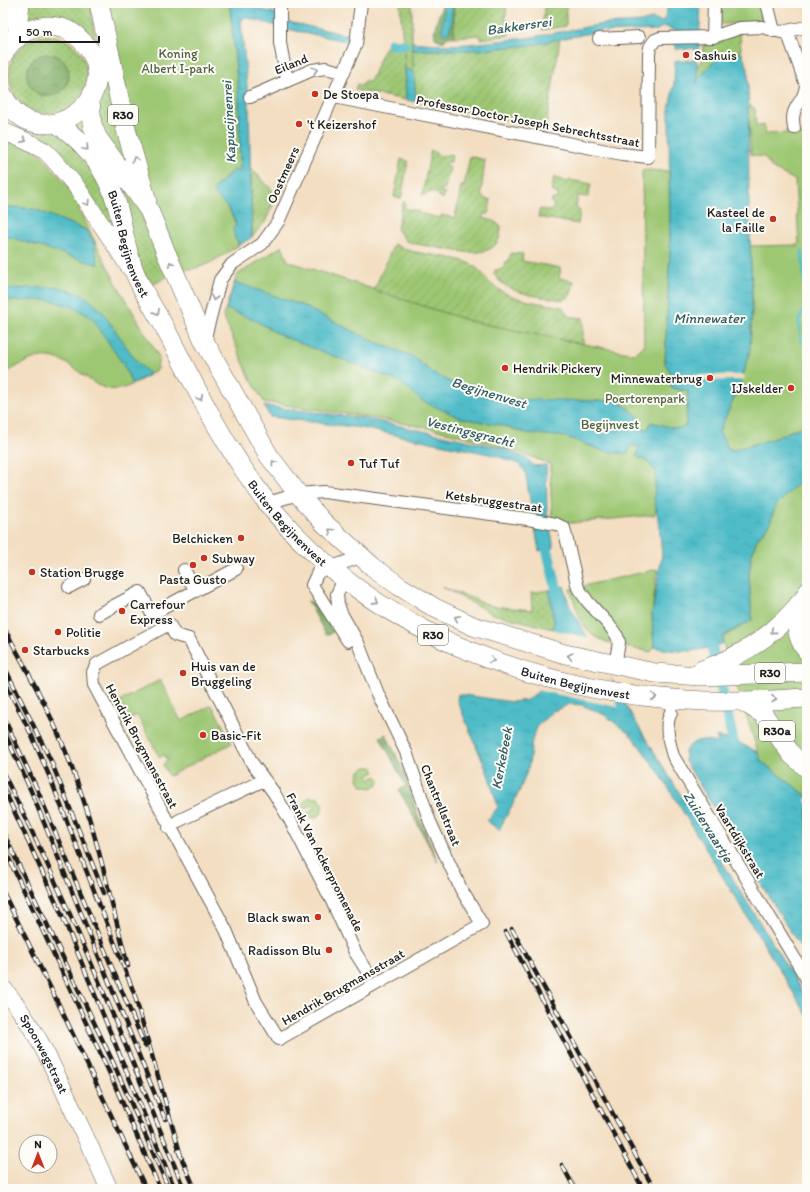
<svg xmlns="http://www.w3.org/2000/svg" width="810" height="1192" font-family="Itim,sans-serif">
<style>
.grass{fill:url(#grass-dots);stroke:#5d7248}
.forest{fill:url(#forest-crowns);stroke:#4d6440}
.park{fill:#9ec773;stroke:#5d7248}
.garden{fill:url(#garden-furrows);stroke:#5d7248}
.water{fill:url(#water-ripples);stroke:#366c72}
.pier{fill:#f3dec1}
.lines{fill:none;stroke-linecap:round;stroke-linejoin:round}
.stream{stroke:#4fbcc8;stroke-width:3}
.canal{stroke:#4fbcc8;stroke-width:11}
.street-casing{stroke:#676056;stroke-width:14}
.secondary-casing{stroke:#676056;stroke-width:18}
.primary-casing{stroke:#676056;stroke-width:20}
.street{stroke:#fff;stroke-width:12}
.secondary{stroke:#fff;stroke-width:17}
.primary{stroke:#fff;stroke-width:19}
.rail-casing{stroke:#1c1c1c;stroke-width:4.5}
.rail{stroke:#fdfcf7;stroke-width:3;stroke-dasharray:9;stroke-linecap:butt}
.oneway{stroke:#999}
.poi-dot{fill:#c8321e;stroke:#fdfcf7;stroke-width:1.5}
.labels{text-anchor:middle;dominant-baseline:central;stroke-width:4;stroke-linejoin:round;paint-order:stroke}
.shield{fill:#fdfcf7;stroke:#605f5e;stroke-width:1}
.shield-label{font-size:12px;font-weight:bold;fill:#1c1c1c}
.park-label{font-size:13px;fill:#50603f;stroke:#fdfcf7}
.poi-label{font-size:13px;fill:#1c1c1c;stroke:#fdfcf7;text-anchor:start}
.street-label{font-size:13px;fill:#1c1c1c;stroke:#fdfcf7}
.water-label{font-size:14px;font-style:italic;fill:#305c61;stroke:#fdfcf7}
</style>
<defs>
<pattern id="grass-dots" width="8" height="8" patternUnits="userSpaceOnUse"><rect width="8" height="8" fill="#9ec773"/><path d="M2 2h.1M6 6h.1" fill="none" stroke="#88aa63" stroke-width="1.8" stroke-linecap="round"/></pattern>
<pattern id="forest-crowns" width="20" height="18" patternUnits="userSpaceOnUse"><rect width="20" height="18" fill="#7eac65"/><path d="M2 6a3 3 0 1 1 6 0M12 15a3 3 0 1 1 6 0" fill="none" stroke="#668b52"/></pattern>
<pattern id="garden-furrows" width="10" height="10" patternUnits="userSpaceOnUse"><rect width="10" height="10" fill="#9ec773"/><path d="M-1 1l2-2M0 10L10 0M9 11l2-2" fill="none" stroke="#88aa63"/></pattern>
<pattern id="water-ripples" width="26" height="14" patternUnits="userSpaceOnUse"><rect width="26" height="14" fill="#4fbcc8"/><path d="M2 4q2-2 4 0t4 0M15 11q2-2 4 0t4 0" fill="none" stroke="#44a1ab"/></pattern>
</defs>
<rect width="100%" height="100%" fill="#fdfcf7"/>
<filter id="ink" filterUnits="userSpaceOnUse"><feTurbulence type="fractalNoise" baseFrequency=".025" numOctaves="2"/><feDisplacementMap in="SourceGraphic" scale="8" xChannelSelector="R" yChannelSelector="G"/><feConvolveMatrix kernelMatrix="1 2 1 2 8 2 1 2 1" color-interpolation-filters="sRGB"/></filter>
<filter id="wash" filterUnits="userSpaceOnUse"><feTurbulence type="fractalNoise" baseFrequency=".012" numOctaves="4" result="noise"/><feDisplacementMap in="SourceGraphic" scale="16" xChannelSelector="R" yChannelSelector="G"/><feGaussianBlur stdDeviation="0.9" result="paint"/><feColorMatrix in="noise" values="0 0 0 0 0 0 0 0 0 0 0 0 0 0 0 0 0 1.4 0 .05"/><feComposite in="paint" operator="in"/></filter>
<g filter="url(#wash)">
<rect width="100%" height="100%" fill="#f3dec1"/>
<!-- grass -->
<path class="grass" d="M25 3H91L95 41 26 23Z
M400 3H412V50L414 72 408 69 405 71Z
M740 33 741 51 699 80 697 84 698 64 702 63 703 43Z
M9 75a39 39 0 1 1 78 0a39 39 0 1 1-78 0Z
M109 74 137 184 103 141 96 105Z
M86 116 135 200 167 277 152 285 142 270 73 125Z
M35 130 55 131 94 161 123 241Z
M401 159 408 161 401 199 394 197Z
M251 168 277 195 265 222 252 237Z
M442 587 492 606 532 610 531 593 549 590 554 623 553 629 493 614Z"/>
<!-- forest -->
<path class="forest" d="M443 3H461L460 36 448 37 443 42 435 38 434 30Z
M27 75a21 21 0 1 1 42 0a21 21 0 1 1-42 0Z
M308 601C316 601 334 625 333 632L326 635Z
M386 734 404 772 417 813 438 862 399 790 406 786 380 737Z"/>
<!-- park -->
<path class="park" d="M108 3H229L230 7 239 100 240 169 238 171 233 170 217 185 218 197C232 209 239 227 238 246 222 255 203 271 184 269 143 184 127 95 108 3Z
M720 3H759L763 22 721 24Z
M748 104 755 109 756 126 764 125 765 134 788 133 807 135V424L773 439 730 451 719 432C725 415 735 399 741 382 756 338 752 291 750 246L799 245 795 180 773 169 764 157 751 155Z
M3 135 38 151 83 204 79 210 115 281 159 357 157 368H159L155 371C144 378 131 387 119 389 90 394 74 354 42 357 28 358 16 368 3 374Z
M642 170 669 171 670 248 665 363 672 375 673 387 678 390 688 391 686 425 654 515 571 523 552 518 550 464C459 427 361 416 264 402L250 378 223 316 237 275 282 246 288 261 470 321 634 354 644 346Z
M807 476V796L761 761 723 643V637L752 620 749 575 751 557 756 541 770 523 775 507 800 481Z
M657 569 652 614 654 647 651 652C629 647 597 646 583 624 577 614 574 600 570 589Z
M160 680 181 721 212 705 232 743 169 776 163 765 168 759 163 755 160 758 137 715 120 724 110 706Z
M365 767H372L375 772 368 776 370 779 377 776 379 780 378 784 372 788 362 786 358 779 359 772Z
M309 797 318 798 323 803 321 814 315 818 309 817 307 813 314 809 312 805 305 809 302 804Z"/>
<!-- garden -->
<path class="garden" d="M454 3H497V5H507L505 20 509 21V35L481 39 480 35 454 37Z
M545 3H566V26L542 30Z
M560 39 546 127 416 102 412 50C462 50 511 50 560 39Z
M385 47 404 49 406 100 355 90 357 84 362 86 365 80 370 82Z
M431 150C446 159 434 157 452 154L451 162H447L446 165 450 167 445 189 442 188 441 192 445 193 443 199C430 190 438 191 422 195Z
M470 156 485 160 481 194 485 199 491 200 488 215 484 213 483 218 494 221 501 227C501 262 462 252 440 248 429 246 417 245 406 241L397 229 403 202H406L404 208 418 211V213L441 218V215L455 218 461 186H464Z
M554 177 567 182 570 180 591 184 588 197 578 196 576 207 580 211 578 224 538 217 540 209 552 211 554 203 551 202 552 199 558 198V194L551 191Z
M394 244C407 254 443 255 460 260 485 267 480 278 498 289 516 301 541 303 563 307L568 316 583 318V344L470 321 374 290Z
M511 253 523 254 522 261 561 268 559 278 574 281C572 289 572 299 562 300 540 296 507 295 494 274L495 270 503 269 505 262H508Z"/>
<!-- water -->
<path class="water" d="M229 3H241L245 6 275 13 288 22 348 35V41H346L291 30 245 17 241 21 249 106 252 237 238 246V241L235 239 233 228 236 226C234 212 223 203 214 193L213 190 234 170 238 171 240 169 239 100 230 7Z
M445 3H452V23L449 32 444 35 442 31Z
M669 3H701L699 48 697 50 691 48 684 50 682 48 676 50 675 48V30L669 29 668 27 659 28 658 30 606 32 604 30 532 45 481 50H412V42L446 45 470 44 527 38 603 24 641 22 651 19 663 22Z
M739 52 742 53 748 69 749 202 752 296 750 350 741 383 719 432 730 451 773 439 807 424V476L800 481 775 507 770 523 756 541 751 557 749 575 752 620 723 636V643C696 653 682 653 654 647L652 614 662 554 659 524 654 498 656 472 649 463 636 456 640 448 632 445 627 454 603 451 566 437 526 433 500 425 461 418 422 401 400 382 282 336 254 320 226 309 235 282 301 305 373 341 412 356 433 373 472 393 500 399 613 401 623 404 640 418 635 426 636 427 648 429 651 422 673 428H682L686 425 688 391 672 388 670 383 672 375 665 363 670 248 669 110 674 84 675 61 680 60 682 62 689 60 690 63 692 60 697 61V84L698 78 718 58Z
M408 69 414 72 416 102 406 100 405 71Z
M3 206 34 209 86 230 94 242 98 265 3 235Z
M59 287 85 296 102 311 137 362 150 374 132 384 123 364 92 318 73 307 49 300 3 301V289Z
M264 406 363 418 502 448 526 458 534 466 546 465 547 511 554 548 539 551 525 471 519 464 494 455 361 428 270 417Z
M564 586 569 605 635 721 807 999V1015L660 774 632 736 605 715 582 705 570 704 553 711 538 725 532 740 529 765 520 790 499 830 487 821 498 807 488 774 457 700 458 694 512 702 527 700 539 691 547 664 554 623 549 590Z
M716 736 737 742 758 752 761 761 807 796 805 799 807 804V958L685 761V751C696 737 702 740 718 743Z"/>
<!-- pier -->
<path class="pier" d="M672 375H745L744 380 672 381Z
M551 629 589 638 611 677 618 707 536 690 545 664Z"/>
<g class="lines">
<!-- stream -->
<path class="stream" d="M801 343 799 320 805 306V286L802 251
M449 846 451 845"/>
<!-- canal -->
<path class="canal" d="M391 44 404 45
M544 536 560 603
M709 634 735 749 738 755"/>
</g>
</g>
<g filter="url(#ink)">
<g class="lines">
<!-- street casing -->
<g class="street-casing">
<path id="street" d="M280 3V43L287 80
M767 3 774 31
M787 31 806 85C805 104 789 104 794 128
M713 37 714 3
M599 39 639 37
M250 97 312 70 326 68 344 73
M334 97 622 154 648 157 649 54 650 47 655 40 660 38 713 37 740 28 762 27 781 32 807 27
M204 341 220 280 232 264 262 244 278 222 356 44 361 3
M268 503 298 494 324 492 528 519 556 524 564 528 578 588 588 602 609 625 617 636 619 642 615 666
M184 570 196 591
M344 579 337 594 338 604 341 613 358 643 378 694 406 752 430 822 461 889 482 924 279 1039 256 1002 226 930 94 685 93 672 97 664 169 624 175 635 189 639 252 763 274 793 290 820 332 901 355 952 369 974
M69 587 84 579
M99 614 140 592 152 614 236 569
M348 641 312 585 318 572 360 557
M671 712C664 726 669 741 673 756L807 979
M169 828 178 821 264 780"/>
</g>
<!-- secondary casing -->
<g class="secondary-casing">
<g id="secondary">
<path d="M3 20 14 3"/>
<path d="M3 131 26 141 45 151 53 159 76 186 130 268"/>
<path d="M800 603 807 591"/>
<path id="s1" d="M3 988C33 1023 52 1064 71 1106 84 1134 97 1161 109 1189"/>
</g>
</g>
<!-- primary casing -->
<g class="primary-casing">
<g id="primary">
<path d="M99 3 125 126 147 201"/>
<path d="M16 39 20 3"/>
<path d="M3 55C11 38 28 27 47 26 60 26 73 31 82 41 134 93 39 165 3 95"/>
<path d="M90 100 92 124 97 137 149 210 167 255 204 341 269 456 298 494 324 523 373 567 399 586 435 608 473 626 565 654 655 673 700 676 807 672"/>
<path id="s2" d="M56 123C92 146 112 178 121 220 125 240 129 261 138 280 146 297 157 313 166 330 197 391 227 451 269 505 369 629 531 691 687 700 727 703 767 700 807 698"/>
<path d="M799 604C796 622 795 636 807 651"/>
<path d="M702 670C741 657 774 635 800 603"/>
<path d="M742 701 763 714 792 755 807 768"/>
</g>
</g>
<!-- street -->
<use href="#street" class="street"/>
<!-- secondary -->
<use href="#secondary" class="secondary"/>
<!-- primary -->
<use href="#primary" class="primary"/>
<!-- rail casing -->
<g class="rail-casing">
<path id="rail" d="M3 626C28 672 54 718 72 768 97 832 110 900 128 966
M3 664 51 761 104 893
M3 678 31 734 51 780 134 993 181 1156
M3 716 37 789 145 1046
M3 729 31 791 165 1119
M3 773C72 908 127 1049 184 1189
M3 787 62 915 175 1189
M3 832 112 1060 169 1189
M3 846 110 1074 160 1189
M3 892 60 1007 146 1189
M512 929 654 1189
M506 932 643 1189
M178 1150 195 1189
M562 1165 575 1189"/>
</g>
<!-- rail -->
<use href="#rail" class="rail"/>
</g>
<!-- one-way arrows -->
<defs><path id="oneway-chevron" d="M-2-3.5L2.5 0L-2 3.5" fill="none" stroke-width="1.6" stroke-linecap="round" stroke-linejoin="round"/></defs>
<g class="oneway">
<use href="#oneway-chevron" transform="translate(315 70) rotate(-16)"/>
<use href="#oneway-chevron" transform="translate(24 140) rotate(26)"/>
<use href="#oneway-chevron" transform="translate(86 148) rotate(47)"/>
<use href="#oneway-chevron" transform="translate(135 159) rotate(-106)"/>
<use href="#oneway-chevron" transform="translate(87 203) rotate(56)"/>
<use href="#oneway-chevron" transform="translate(171 264) rotate(-115)"/>
<use href="#oneway-chevron" transform="translate(214 298) rotate(104)"/>
<use href="#oneway-chevron" transform="translate(157 312) rotate(60)"/>
<use href="#oneway-chevron" transform="translate(200 398) rotate(62)"/>
<use href="#oneway-chevron" transform="translate(274 463) rotate(-126)"/>
<use href="#oneway-chevron" transform="translate(331 531) rotate(-137)"/>
<use href="#oneway-chevron" transform="translate(376 601) rotate(33)"/>
<use href="#oneway-chevron" transform="translate(457 618) rotate(-154)"/>
<use href="#oneway-chevron" transform="translate(773 631) rotate(140)"/>
<use href="#oneway-chevron" transform="translate(570 656) rotate(-167)"/>
<use href="#oneway-chevron" transform="translate(492 660) rotate(21)"/>
<use href="#oneway-chevron" transform="translate(654 697) rotate(7)"/>
<use href="#oneway-chevron" transform="translate(774 699) rotate(-3)"/>
</g>
</g>
<!-- markers -->
<g class="poi-dot">
<circle cx="686" cy="55" r="4"/>
<circle cx="315" cy="94" r="4"/>
<circle cx="299" cy="124" r="4"/>
<circle cx="773" cy="219" r="4"/>
<circle cx="505" cy="368" r="4"/>
<circle cx="710" cy="378" r="4"/>
<circle cx="791" cy="388" r="4"/>
<circle cx="351" cy="463" r="4"/>
<circle cx="241" cy="538" r="4"/>
<circle cx="204" cy="558" r="4"/>
<circle cx="193" cy="565" r="4"/>
<circle cx="32" cy="572" r="4"/>
<circle cx="122" cy="611" r="4"/>
<circle cx="58" cy="632" r="4"/>
<circle cx="25" cy="650" r="4"/>
<circle cx="183" cy="673" r="4"/>
<circle cx="203" cy="735" r="4"/>
<circle cx="318" cy="917" r="4"/>
<circle cx="329" cy="950" r="4"/>
</g>
<g class="labels">
<!-- shield labels -->
<g class="shield">
<rect x="108" y="105" width="30" height="20" rx="3"/>
<rect x="418" y="625" width="30" height="20" rx="3"/>
<rect x="755" y="663" width="30" height="20" rx="3"/>
<rect x="759" y="721" width="36" height="20" rx="3"/>
</g>
<g class="shield-label">
<text x="123" y="115">R30</text>
<text x="433" y="635">R30</text>
<text x="770" y="673">R30</text>
<text x="777" y="731">R30a</text>
</g>
<!-- park labels -->
<g class="park-label">
<text x="178" y="53">Koning<tspan x="178" dy="15">Albert I-park</tspan></text>
<text x="645" y="398">Poertorenpark</text>
<text x="610" y="424">Begijnvest</text>
</g>
<!-- poi labels -->
<g class="poi-label">
<text x="694" y="55">Sashuis</text>
<text x="323" y="94">De Stoepa</text>
<text x="307" y="124">'t Keizershof</text>
<text x="765" y="212" text-anchor="end">Kasteel de<tspan x="765" dy="15">la Faille</tspan></text>
<text x="513" y="368">Hendrik Pickery</text>
<text x="702" y="378" text-anchor="end">Minnewaterbrug</text>
<text x="783" y="388" text-anchor="end">IJskelder</text>
<text x="359" y="463">Tuf Tuf</text>
<text x="233" y="538" text-anchor="end">Belchicken</text>
<text x="212" y="558">Subway</text>
<text x="40" y="572">Station Brugge</text>
<text x="193" y="579" text-anchor="middle">Pasta Gusto</text>
<text x="130" y="604">Carrefour<tspan x="130" dy="15">Express</tspan></text>
<text x="66" y="632">Politie</text>
<text x="33" y="650">Starbucks</text>
<text x="191" y="666">Huis van de<tspan x="191" dy="15">Bruggeling</tspan></text>
<text x="211" y="735">Basic-Fit</text>
<text x="310" y="917" text-anchor="end">Black swan</text>
<text x="321" y="950" text-anchor="end">Radisson Blu</text>
</g>
<!-- street labels -->
<g class="street-label">
<text transform="translate(291 64) rotate(-22)">Eiland</text>
<text transform="translate(528 121) rotate(11)">Professor Doctor Joseph Sebrechtsstraat</text>
<text transform="translate(283 175) rotate(-66)">Oostmeers</text>
<text stroke="none"><textPath href="#s2" startOffset="145">Buiten Begijnenvest</textPath></text>
<text transform="translate(494 501) rotate(8)">Ketsbruggestraat</text>
<text stroke="none"><textPath href="#s2" startOffset="469">Buiten Begijnenvest</textPath></text>
<text stroke="none"><textPath href="#s2" startOffset="805">Buiten Begijnenvest</textPath></text>
<text transform="translate(142 746) rotate(62)">Hendrik Brugmansstraat</text>
<text transform="translate(441 805) rotate(68)">Chantrellstraat</text>
<text transform="translate(740 841) rotate(59)">Vaartdijkstraat</text>
<text transform="translate(325 862) rotate(63)">Frank Van Ackerpromenade</text>
<text transform="translate(343 987) rotate(-30)">Hendrik Brugmansstraat</text>
<text stroke="none"><textPath href="#s1" startOffset="78">Spoorwegstraat</textPath></text>
</g>
<!-- water labels -->
<g class="water-label">
<text transform="translate(519 26) rotate(-8)">Bakkersrei</text>
<text transform="translate(229 122) rotate(-93)">Kapucijnenrei</text>
<text x="709" y="318">Minnewater</text>
<text transform="translate(489 393) rotate(17)">Begijnenvest</text>
<text transform="translate(470 432) rotate(14)">Vestingsgracht</text>
<text transform="translate(502 758) rotate(-79)">Kerkebeek</text>
<text transform="translate(708 827) rotate(58)">Zuidervaartje</text>
</g>
</g>
<!-- margin -->
<rect width="810" height="1192" fill="none" stroke="#fdfcf7" stroke-width="16"/>
<!-- north arrow -->
<g transform="translate(38 1154)"><circle r="19" fill="#fdfcf7" stroke="#a3a29f"/>
<path d="M0-3L7 15L0 10L-7 15Z" fill="#c8321e"/>
<text y="-6" font-size="11" font-weight="bold" text-anchor="middle" fill="#1c1c1c">N</text>
</g>
<!-- scale -->
<path d="M20 36v6h79v-6" fill="none" stroke="#1c1c1c" stroke-width="2"/>
<text x="26" y="36" font-size="12" fill="#1c1c1c" stroke="#fdfcf7" stroke-width="3" paint-order="stroke">50 m</text>
</svg>
